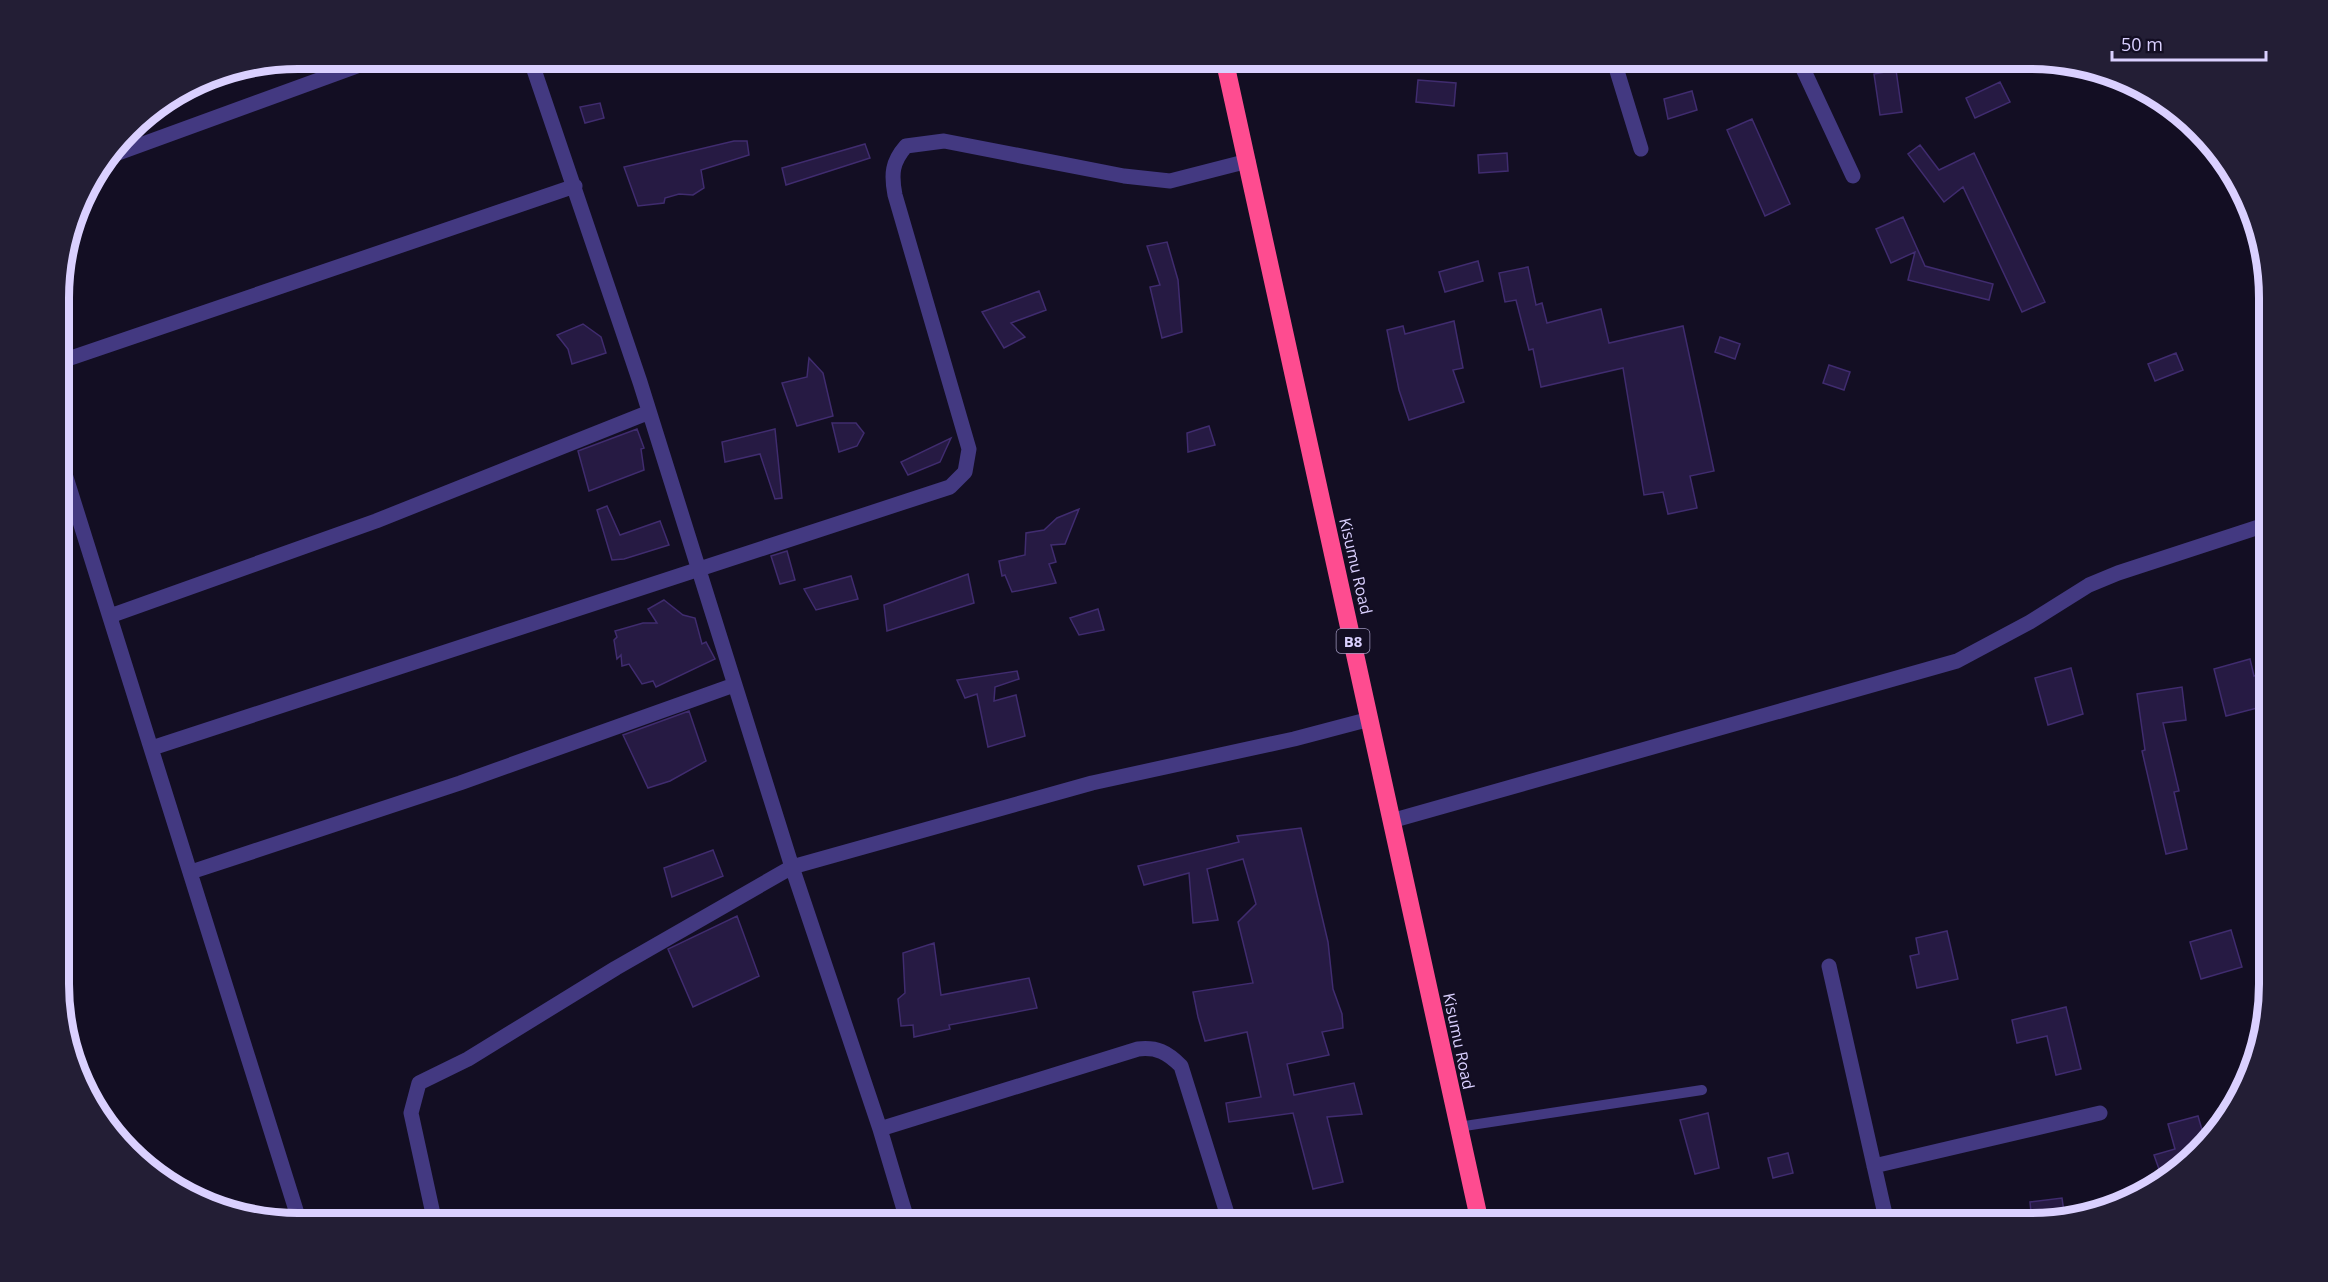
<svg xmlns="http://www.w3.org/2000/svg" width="2328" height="1282" font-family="'Open Sans',sans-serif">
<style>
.building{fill:#261a43;stroke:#402c6f;stroke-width:1.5}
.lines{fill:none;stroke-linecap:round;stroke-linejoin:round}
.lane{stroke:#433981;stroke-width:10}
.street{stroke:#433981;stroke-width:15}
.highway{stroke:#fe4c90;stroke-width:18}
.labels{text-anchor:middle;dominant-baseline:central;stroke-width:4.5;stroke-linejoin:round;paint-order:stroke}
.shield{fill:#130e23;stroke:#9e96bd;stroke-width:1.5}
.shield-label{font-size:15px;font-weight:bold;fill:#dad0ff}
.street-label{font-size:16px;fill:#dad0ff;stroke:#130e23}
.rim{fill:none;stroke:#dad0ff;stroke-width:8}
</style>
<rect width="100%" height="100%" fill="#130e23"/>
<!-- building -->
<path class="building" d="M1896 70 1902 112 1880 115 1874 74Z
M1418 80 1456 83 1454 106 1416 102Z
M2000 82 2010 102 1975 118 1966 98Z
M1692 91 1697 110 1668 119 1664 99Z
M600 103 604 118 585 123 580 107Z
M1752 119 1790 204 1765 216 1727 130Z
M734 141H747L749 155 701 170 704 188 693 195 679 194 665 198 664 203 638 206 624 167Z
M865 144 870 158 786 185 782 168Z
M1920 145 1939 170 1974 153 2045 302 2022 312 1963 187 1944 202 1908 154Z
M1507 153 1508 171 1479 173 1478 155Z
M1903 217 1925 266 1993 284 1989 300 1908 280 1915 252 1891 263 1876 229Z
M1167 242 1178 280 1182 332 1162 338 1150 287 1160 285 1147 246Z
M1478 261 1483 281 1445 292 1439 272Z
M1528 267 1536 305 1542 303 1547 323 1601 309 1609 343 1683 326 1714 471 1690 476 1697 508 1668 514 1663 492 1644 495 1623 368 1541 387 1533 349 1529 350 1516 300 1505 302 1499 273Z
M1039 291 1046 310 1011 323 1025 337 1004 348 982 312Z
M1454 321 1463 368 1453 370 1464 402 1409 420 1399 390 1387 330 1403 326 1405 334Z
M583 324 601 337 606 353 572 364 568 349 557 335Z
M1720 337 1740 344 1735 359 1715 352Z
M2176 353 2183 370 2155 381 2148 364Z
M809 358 823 373 833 416 797 426 782 383 807 377Z
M1829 365 1850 372 1844 390 1823 383Z
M832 423H856L864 433 857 446 839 452Z
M1209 426 1215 445 1188 452 1187 433Z
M637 429 644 448 641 449 644 470 589 491 578 451Z
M775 429 782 498 775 499 760 454 725 462 722 442Z
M951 438 940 462 908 475 901 462Z
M607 506 620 535 660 521 669 545 624 559 612 560 597 510Z
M1079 509 1065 544 1051 545 1056 562 1049 564 1056 583 1012 592 1005 575 1002 576 999 561 1025 555 1026 533 1044 530 1057 518Z
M787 551 795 580 780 584 771 556Z
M968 574 974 603 887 631 884 605Z
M851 576 858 599 816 610 804 589Z
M664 600 683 615 695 618 702 644 706 642 715 659 656 687 653 681 642 684 629 664 622 666 621 655 617 659 614 640 617 637 615 631 643 623H657L648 609Z
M1098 609 1104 630 1079 635 1070 618Z
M2250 659 2254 676 2269 672V705L2226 716 2214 669Z
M2071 668 2083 714 2048 725 2035 678Z
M1017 671 1019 679 995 687 994 701 1016 695 1025 736 988 747 977 694 965 698 957 680Z
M2182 687 2186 720 2163 723 2179 791 2174 792 2187 849 2166 854 2142 751 2145 750 2137 694Z
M689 711 706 761 670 781 648 788 623 735Z
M1301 828 1328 942 1333 989 1342 1014 1343 1028 1322 1032 1329 1055 1287 1064 1294 1095 1354 1083 1362 1114 1327 1117 1343 1182 1313 1189 1293 1113 1229 1122 1226 1103 1261 1097 1247 1032 1205 1041 1198 1017 1193 992 1253 983 1238 922 1256 904 1243 859 1207 869 1218 920 1193 923 1189 873 1144 885 1138 866 1239 842 1237 836Z
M713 850 723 876 672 897 664 868Z
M737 916 759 976 693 1007 668 949Z
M2231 930 2242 967 2201 979 2190 942Z
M1947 931 1958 979 1917 988 1910 956 1919 954 1916 938Z
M934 943 941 995 1029 978 1037 1008 949 1025 950 1029 914 1037 913 1025 901 1026 898 999 905 993 903 953Z
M2066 1007 2081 1069 2056 1075 2047 1036 2017 1043 2012 1020Z
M1708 1113 1719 1168 1695 1174 1680 1120Z
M2198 1116 2205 1140 2213 1138 2210 1142 2181 1168 2160 1172 2154 1155 2175 1149 2168 1124Z
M1788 1153 1793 1173 1773 1178 1768 1158Z
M2062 1198 2065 1219 2032 1223 2030 1202Z"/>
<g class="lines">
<!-- lane -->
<path class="lane" d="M1458 1127 1702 1090"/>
<!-- street -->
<path class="street" d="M530 58 640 382 792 867 880 1129 908 1223
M1613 58 1641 149
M1798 58 1853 176
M110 156 379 58
M59 362 575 186
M59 455 300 1223
M110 616 376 521 647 413
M152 748 950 487 965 472 969 449 895 195C891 174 892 162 906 146L944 141 1124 176 1170 181 1248 161
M1391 821 1957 661 2030 622 2089 585 2118 573 2268 524
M191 872 460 783 734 685
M1829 966 1887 1223
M880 1129 1138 1049C1157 1047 1167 1052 1181 1066L1230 1223
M1874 1166 2100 1113
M435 1223 411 1113 419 1083 468 1059 616 968 792 867 1092 783 1294 739 1370 719"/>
<!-- highway -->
<path class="highway" d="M1224 58 1480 1223"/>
</g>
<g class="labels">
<!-- shield labels -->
<rect class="shield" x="1336.5" y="629" width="33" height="24" rx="4.5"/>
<g class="shield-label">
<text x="1353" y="641">B8</text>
</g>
<!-- street labels -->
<g class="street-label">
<text transform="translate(1356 566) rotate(77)">Kisumu Road</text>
<text transform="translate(1459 1041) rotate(78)">Kisumu Road</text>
</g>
</g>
<!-- crop -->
<path d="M0 0H2328V1282H0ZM298 69H2030A229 229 0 0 1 2259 298V984A229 229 0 0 1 2030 1213H298A229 229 0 0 1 69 984V298A229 229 0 0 1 298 69Z" fill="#231e35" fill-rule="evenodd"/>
<path class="rim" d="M298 69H2030A229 229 0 0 1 2259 298V984A229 229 0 0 1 2030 1213H298A229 229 0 0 1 69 984V298A229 229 0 0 1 298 69Z"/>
<!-- scale -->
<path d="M2112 51v9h154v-9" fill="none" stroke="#dad0ff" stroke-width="3"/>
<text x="2121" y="51" font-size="18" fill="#dad0ff" stroke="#130e23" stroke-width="4.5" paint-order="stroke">50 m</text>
</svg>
